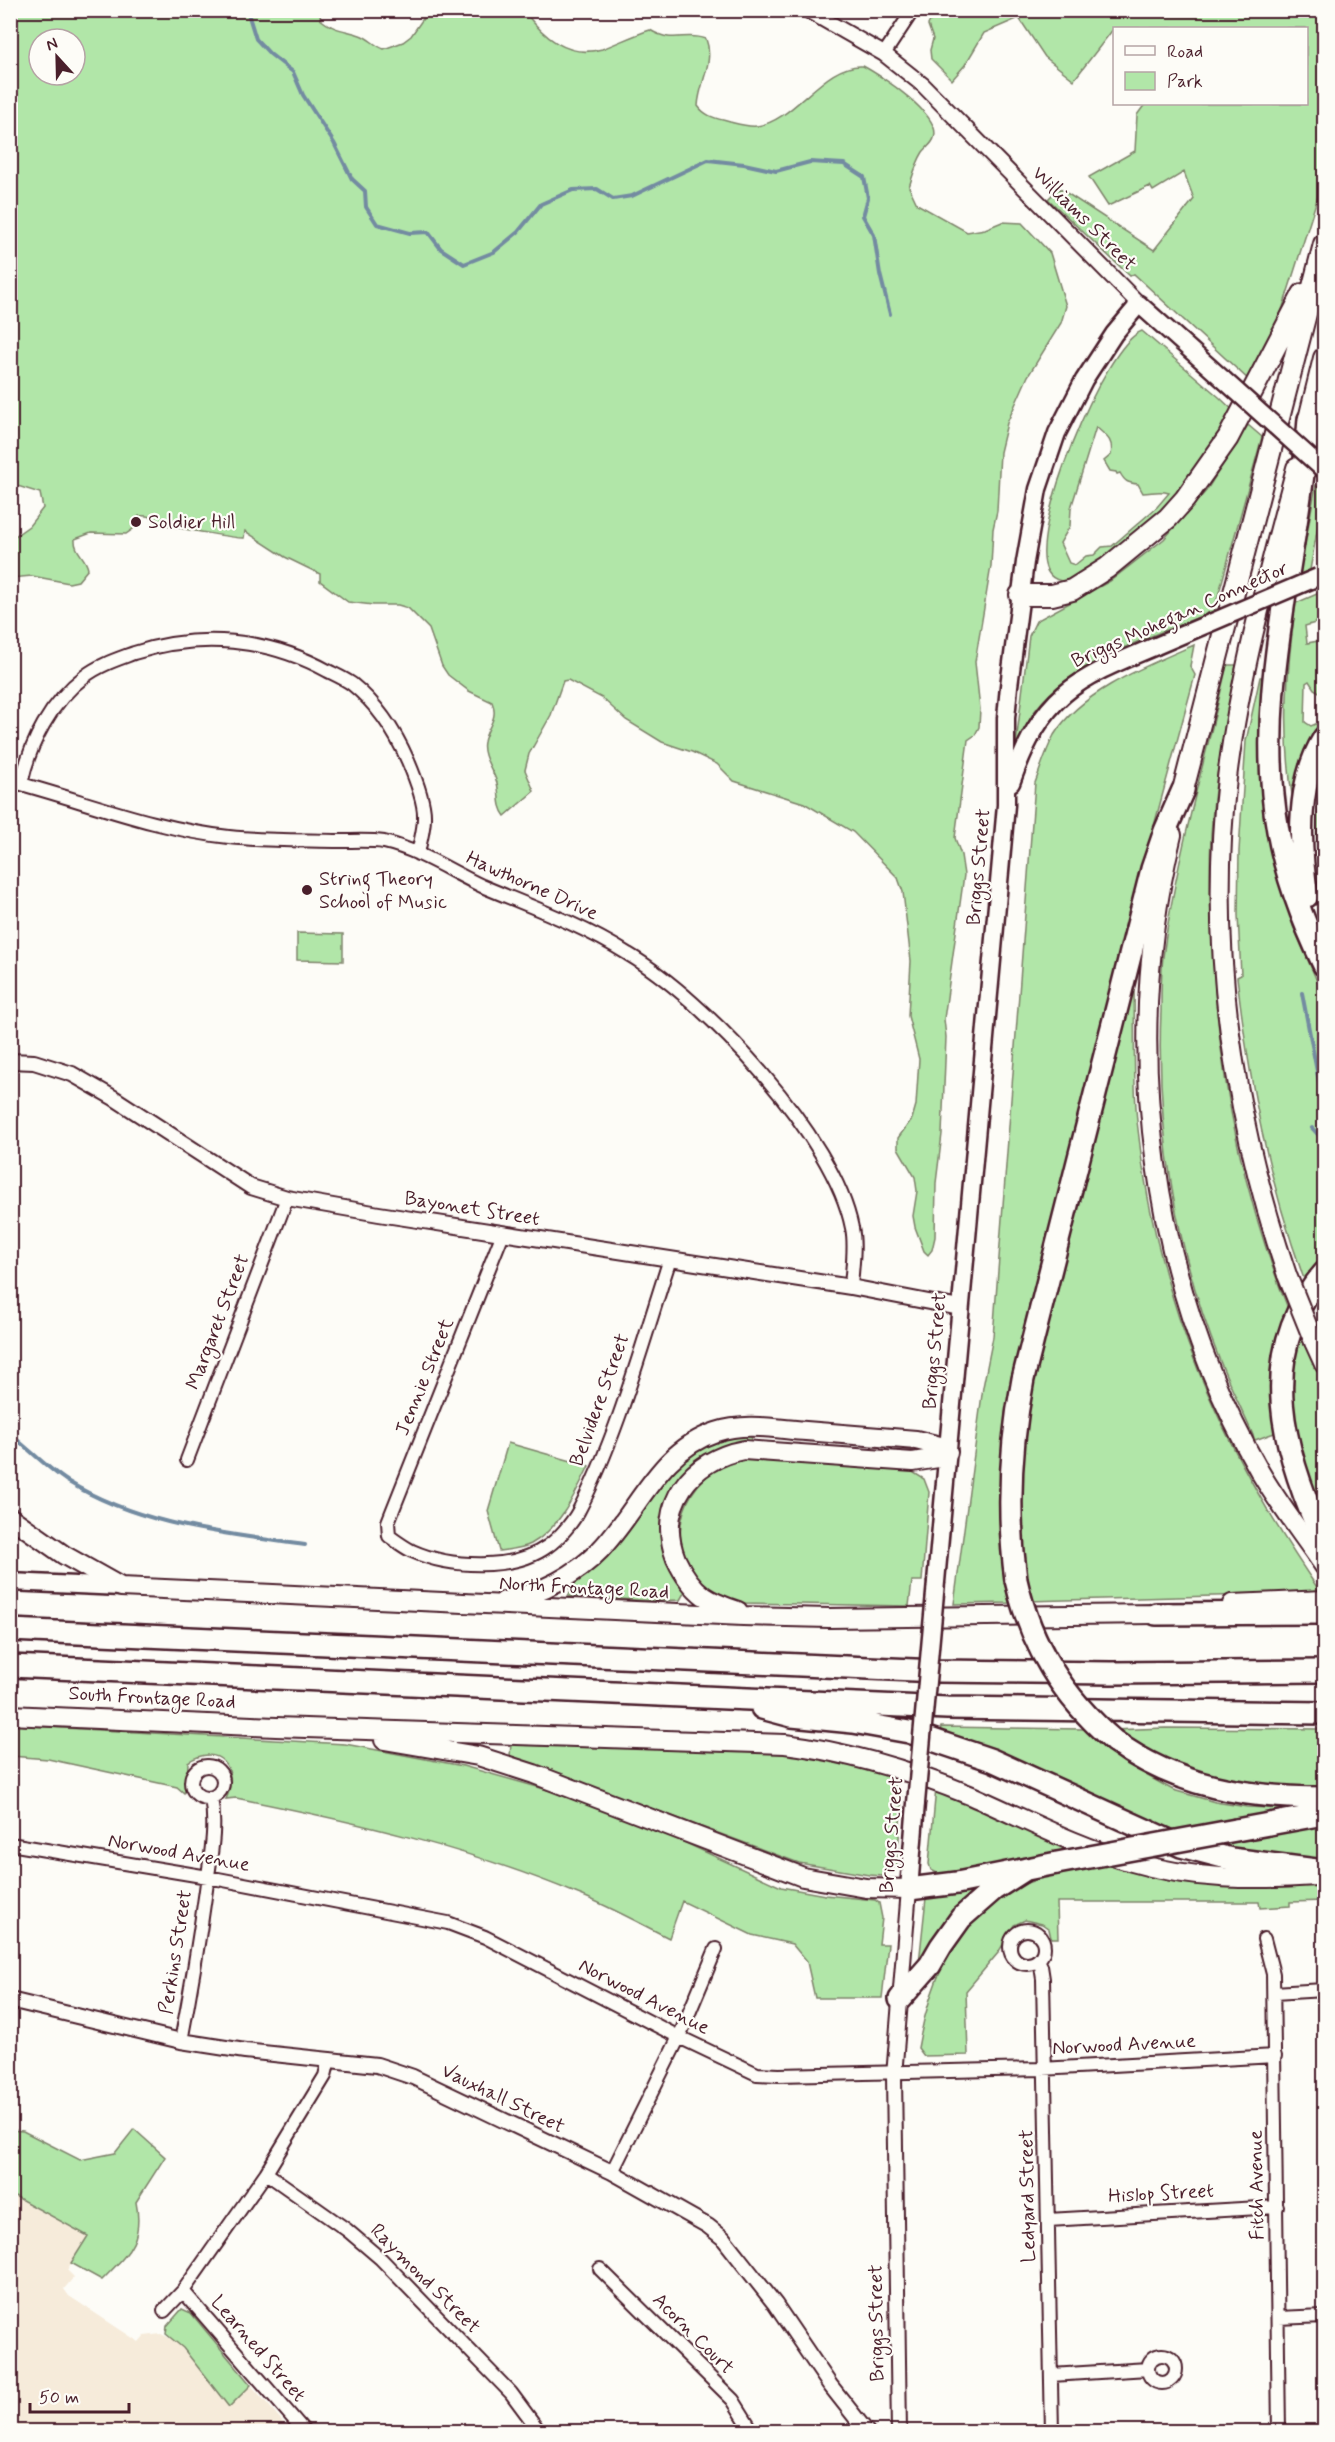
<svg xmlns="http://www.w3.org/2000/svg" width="1335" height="2442" font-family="Mynerve,sans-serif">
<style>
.built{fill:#f6ebda}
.green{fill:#b1e6a8;stroke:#7e826a;stroke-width:1.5;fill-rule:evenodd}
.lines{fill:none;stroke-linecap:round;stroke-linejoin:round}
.stream{stroke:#738ba1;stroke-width:4}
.minor-casing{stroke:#4a1f2b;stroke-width:16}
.tertiary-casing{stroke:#4a1f2b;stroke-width:18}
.secondary-casing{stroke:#4a1f2b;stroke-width:21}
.primary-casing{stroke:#4a1f2b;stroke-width:22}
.trunk-casing{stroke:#4a1f2b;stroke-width:24}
.motorway-casing{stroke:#4a1f2b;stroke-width:26}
.minor{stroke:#fdfcf7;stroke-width:12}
.tertiary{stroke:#fdfcf7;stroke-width:14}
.secondary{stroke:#fdfcf7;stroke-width:16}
.primary{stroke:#fdfcf7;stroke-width:18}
.trunk{stroke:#fdfcf7;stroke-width:20}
.motorway{stroke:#fdfcf7;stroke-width:21}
.secondary-bridge-casing{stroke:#4a1f2b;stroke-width:21;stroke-linecap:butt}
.primary-bridge-casing{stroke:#4a1f2b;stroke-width:22;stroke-linecap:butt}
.motorway-bridge-casing{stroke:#4a1f2b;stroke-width:26;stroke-linecap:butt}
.secondary-bridge{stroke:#fdfcf7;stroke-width:16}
.primary-bridge{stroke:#fdfcf7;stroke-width:18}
.motorway-bridge{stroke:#fdfcf7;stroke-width:21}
.poi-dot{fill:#4a1f2b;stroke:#fdfcf7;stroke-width:2}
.labels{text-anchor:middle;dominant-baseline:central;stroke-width:4.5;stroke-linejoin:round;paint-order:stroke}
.street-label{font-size:20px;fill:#4a1f2b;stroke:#fdfcf7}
.poi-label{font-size:20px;fill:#4a1f2b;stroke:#fdfcf7;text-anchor:start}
</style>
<rect width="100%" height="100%" fill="#fdfcf7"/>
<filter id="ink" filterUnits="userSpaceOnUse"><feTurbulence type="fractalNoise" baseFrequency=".0167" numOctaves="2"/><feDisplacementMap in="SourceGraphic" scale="12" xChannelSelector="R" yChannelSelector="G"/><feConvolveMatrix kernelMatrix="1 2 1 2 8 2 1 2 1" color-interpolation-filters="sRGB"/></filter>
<g filter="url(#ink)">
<!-- built -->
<path class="built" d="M10 2194 88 2236 67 2270 74 2277 64 2289 69 2296 139 2342 144 2336 161 2334 176 2341 215 2385 213 2387 229 2406 251 2385 291 2431H11Z"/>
<!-- green -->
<path class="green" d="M11 10 321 11 320 19C333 30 345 30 360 35 369 38 375 46 384 49L403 42 411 36 429 10 524 11C543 36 567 59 602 49 618 43 634 35 650 30 675 45 684 31 706 39 715 62 699 83 698 106 706 117 716 118 730 122 738 124 748 127 757 126 794 122 824 63 863 66 880 75 943 116 934 138 933 143 926 148 923 152 916 163 913 175 909 187L917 204 967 232 985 229 1002 222 1022 223 1050 253 1066 306 1061 323 1028 376 1007 423 1000 452 997 511 993 529 991 566 975 662 980 709 979 727 975 735 968 740 955 838 961 855 964 875 944 1019 946 1037 942 1134 936 1183 935 1237 932 1250 928 1255 924 1251 915 1227 913 1216 917 1191 915 1177 898 1148V1138L912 1119 916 1105 919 1059 908 1016 911 961 903 892 898 878 853 832 804 803 734 781 717 764 692 752 662 742 626 720 602 698 568 680 563 681 551 715 529 754 525 770 534 791 505 816C497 806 500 795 497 783 494 771 481 756 484 742 487 726 499 719 492 702L469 691 448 675 442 666 429 629 408 608 398 605H373L348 602 320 581V574L285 557 245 531 244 538C239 539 178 528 170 526 158 522 151 514 139 516L133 529 126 534 91 533 75 539C74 552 86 557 88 569L78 581 69 583 32 576 11 578V539L29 526 43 508 40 493 11 484ZM39 39H75V75H39Z
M936 10 1324 11V177L1283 307 1270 342 1250 381 1134 274 1130 276 1048 199 1059 188 1154 250 1194 199 1184 172 1153 191 1150 186 1108 206 1089 177 1135 151 1137 115 1145 104H1306V28H1114L1074 80 1045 57 1019 18 984 33 965 65 952 80 931 59 930 50 933 39 928 25Z
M1142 331 1219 397 1237 414C1217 441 1199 470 1178 495 1158 521 1128 541 1102 560 1094 566 1085 574 1076 578 1066 583 1054 582 1048 572 1025 538 1104 344 1142 331ZM1096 427C1106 436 1114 440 1111 455L1104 461 1110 471 1116 472 1117 474 1120 473C1125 482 1128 483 1138 484L1143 493C1152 493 1159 490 1169 493L1157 507 1112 546 1102 547 1094 555 1086 556 1075 565 1069 563 1060 543 1070 526 1071 508Z
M1248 425 1262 437 1214 611C1157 635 1066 662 1032 715 1027 724 1023 735 1018 744H1016L1029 636 1036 621 1110 581 1164 539 1206 491Z
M1316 485 1324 493 1310 570 1299 575Z
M1324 591V615L1315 623 1305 626 1307 643 1324 640V695L1314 689 1309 681 1306 683 1305 722 1311 726 1318 723 1324 716V730L1294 808C1282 739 1286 671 1296 603Z
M1194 645 1190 666 1195 675 1111 984 1075 1145 1025 1324 1005 1413 1000 1500 1006 1581 1011 1603 954 1604 983 1387 993 1337 1035 783C1041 767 1046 750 1054 735 1081 691 1148 665 1194 645Z
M1227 665H1236C1228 710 1219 754 1214 799 1208 851 1210 905 1213 958 1219 1081 1243 1196 1289 1311 1272 1351 1269 1389 1277 1432L1255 1440C1244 1414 1231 1388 1220 1361 1176 1252 1156 1129 1161 1011 1161 993 1161 974 1163 957 1176 858 1205 761 1227 665Z
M1260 677H1271L1276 862 1293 926 1324 997V1258L1304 1279C1268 1179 1249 1082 1237 977L1241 975 1238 915 1239 851 1246 741Z
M1324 777V901C1317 861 1312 817 1324 777Z
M297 933 343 934V961L297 960Z
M1134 990C1135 1033 1133 1078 1137 1121 1155 1300 1221 1449 1321 1593L1028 1601 1018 1510 1027 1397 1129 998Z
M1299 1334 1324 1383V1521L1303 1466 1288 1391Z
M751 1435 752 1441C705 1447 698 1463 670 1498L687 1588 680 1600 653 1601 568 1596 571 1591 569 1586C587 1575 604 1562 618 1545 663 1492 671 1442 751 1435Z
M508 1443 589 1466C575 1494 560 1528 531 1544 521 1549 510 1549 499 1551L488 1511Z
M760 1457 911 1471 924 1479 929 1492 922 1581H912L909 1606 740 1603C732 1600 722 1598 714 1593 665 1563 672 1494 720 1467 732 1460 746 1459 760 1457Z
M11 1725 345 1744 463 1766 569 1796 675 1838 781 1887 825 1895 875 1900 879 1903 882 1918 879 1944H888L882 1998H815L807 1962 792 1944 752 1935 682 1901 669 1938C639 1923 609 1906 578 1894 468 1848 353 1821 236 1798L226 1799C240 1769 219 1742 188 1762L187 1786 184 1793 177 1787 48 1759 11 1756Z
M941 1727 1084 1729 1124 1763 1173 1790 1215 1802 1247 1807 1302 1809 1165 1836 939 1734Z
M1165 1728 1324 1729V1790H1296L1193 1776 1113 1730Z
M511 1744 737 1748 808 1755 894 1773 895 1794 902 1797 897 1866 883 1876 869 1875 799 1863 510 1756Z
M936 1788 1080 1852 945 1877 931 1870 929 1864Z
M1324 1824V1861L1203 1847Z
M1115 1863 1289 1885 1324 1884V1901L1290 1902V1906L1260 1908 1259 1902H1057L1058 1938H1051L1049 1929 1042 1924 1025 1920 1014 1925 998 1953 966 1991 968 2055 924 2056 918 2048C928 1992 952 1922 1005 1893 1038 1875 1079 1869 1115 1863Z
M991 1884 919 1963 926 1898Z
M134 2129 165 2157 136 2202C144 2242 127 2254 102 2280L71 2263 88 2236 11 2194V2130L23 2131 80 2160 115 2153Z
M182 2309 191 2313 251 2385 229 2407 183 2348 166 2334 167 2326Z"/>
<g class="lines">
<!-- stream -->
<path class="stream" d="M247 10 256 39 270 54 293 72 303 95 334 143 352 179 365 191 366 207 377 224 410 233 428 232 441 249 464 264 494 252 518 232 541 204 573 190 597 189 613 199 632 196 708 160 744 164 776 171 810 162 844 164 864 177 868 198 863 216 874 235 880 274 890 314
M1302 993 1324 1108
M1312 1128 1324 1141
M10 1434C29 1449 47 1468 67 1481 140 1526 222 1533 305 1545"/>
<!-- minor casing -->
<g class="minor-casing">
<path id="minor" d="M884 54 913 10
M10 781C83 800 153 829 229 837 266 841 304 840 341 841 355 841 371 840 384 842 419 850 450 871 482 886 532 907 582 925 628 954 707 1001 834 1136 852 1228 856 1246 852 1268 851 1287
M21 784C30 742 51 702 85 676 99 665 118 659 134 653 199 632 268 638 328 671 336 675 345 679 352 684 378 705 395 731 408 761 414 775 425 802 424 818 424 829 420 842 418 854
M503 1233 388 1522 389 1536C396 1541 404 1547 412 1551 450 1568 514 1571 548 1546 558 1539 572 1523 578 1512 618 1436 643 1341 670 1259
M187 1460 287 1198
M191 1782a16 16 0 1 1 32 0a16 16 0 1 1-32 0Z
M10 1844 208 1877 448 1923 485 1937 679 2037 757 2074 779 2075 1041 2069 1275 2056
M1010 1947a17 17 0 1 1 34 0a17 17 0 1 1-34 0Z
M1264 1939 1273 1974 1279 2432
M1038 1960 1041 1966 1043 1979 1052 2432
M1274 1993 1324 1990
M181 2041C191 1990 199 1940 206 1890 210 1859 217 1828 211 1798
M612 2172 679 2037 716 1949
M266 2173 347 2230 381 2259 511 2393 540 2432
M1048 2220 1277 2207
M600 2269 733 2400 753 2432
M183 2291 305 2432
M164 2311 183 2291 266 2173 325 2076 329 2059
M1278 2318 1324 2316
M1148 2369a14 14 0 1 1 28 0a14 14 0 1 1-28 0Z
M1051 2375 1148 2369"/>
</g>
<!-- tertiary casing -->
<g class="tertiary-casing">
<path id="tertiary" d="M807 10 884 54 923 85 1139 304
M10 1061 34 1062 72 1074 114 1098 251 1187 287 1198 379 1214 851 1287 960 1308
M10 2000 181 2041 245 2051 377 2065 413 2077 612 2172 708 2226 723 2238 775 2304 830 2385 867 2432
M899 2432 894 2076 909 1889"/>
</g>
<!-- secondary casing -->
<g class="secondary-casing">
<path id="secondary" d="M1011 783C1043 694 1072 681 1156 646
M10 1582 121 1587
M936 1582 1006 805V718L1009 686 1025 562 1038 489 1057 433 1084 380 1114 334 1139 304 1224 380
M909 1889 916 1803"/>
</g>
<!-- primary casing -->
<g class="primary-casing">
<path id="primary" d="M1172 835C1120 1047 1151 1282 1260 1472 1279 1505 1303 1535 1324 1566
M1287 1275C1233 1115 1208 946 1227 778 1240 673 1269 570 1296 468
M1314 1342 1324 1364
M10 1517 64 1555 121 1587 743 1616 829 1618 1156 1614 1169 1612
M504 1601C540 1593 574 1577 600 1550 639 1510 658 1451 716 1432 745 1422 777 1429 806 1431 843 1434 879 1437 916 1440L940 1446 948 1452 938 1458 913 1462 744 1450C692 1459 655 1505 676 1559 682 1572 692 1587 704 1596 714 1603 726 1607 738 1611
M1232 1604 1324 1600
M10 1715 276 1727 785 1744C851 1752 911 1771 972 1796 1025 1819 1077 1847 1132 1862 1193 1880 1254 1880 1317 1876
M384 1740 478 1756 534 1774 803 1877 866 1888 909 1889"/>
</g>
<!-- trunk casing -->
<g class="trunk-casing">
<path id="trunk" d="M1309 419 1324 358
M1020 595H1052L1072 590 1107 568 1168 518 1185 499 1228 438 1303 294
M1183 790 1324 244"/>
</g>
<!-- motorway casing -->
<g class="motorway-casing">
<path id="motorway" d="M1309 419C1299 555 1253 693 1278 831 1286 877 1304 924 1324 965
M1307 896C1299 846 1296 783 1324 738
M1324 1273C1253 1354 1284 1455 1324 1542
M1016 1580C1007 1513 1010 1446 1023 1379L1152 869 1165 831 1183 790
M1156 1614 1324 1613
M10 1630 937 1671 1111 1673 1324 1671
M10 1666 947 1708 1324 1713
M762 1708 792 1716 853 1722 909 1732 992 1760 1181 1846 1231 1859 1324 1871
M1114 1741C1177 1787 1248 1798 1324 1798
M1236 1830 1324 1814
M909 1889 957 1883 1057 1863
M900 1999 930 1965 941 1946 961 1918 993 1890 1026 1869"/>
</g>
<!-- minor -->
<use href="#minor" class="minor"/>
<!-- tertiary -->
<use href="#tertiary" class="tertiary"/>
<!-- secondary -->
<use href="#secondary" class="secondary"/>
<!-- primary -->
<use href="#primary" class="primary"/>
<!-- trunk -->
<use href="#trunk" class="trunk"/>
<!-- motorway -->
<use href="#motorway" class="motorway"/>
<!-- secondary-bridge casing -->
<g class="secondary-bridge-casing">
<path id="secondary-bridge" d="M1224 380 1324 470
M1156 646 1318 577
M916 1803 936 1582"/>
</g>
<!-- primary-bridge casing -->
<g class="primary-bridge-casing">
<path id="primary-bridge" d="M1287 1275 1314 1342"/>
</g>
<!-- motorway-bridge casing -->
<g class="motorway-bridge-casing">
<path id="motorway-bridge" d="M1016 1580C1031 1646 1063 1697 1114 1741
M1057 1863 1236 1830"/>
</g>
<!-- secondary-bridge -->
<use href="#secondary-bridge" class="secondary-bridge"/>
<!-- primary-bridge -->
<use href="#primary-bridge" class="primary-bridge"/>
<!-- motorway-bridge -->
<use href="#motorway-bridge" class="motorway-bridge"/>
</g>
</g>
<!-- markers -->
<g class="poi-dot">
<circle cx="136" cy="522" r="6"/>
<circle cx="307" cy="890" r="6"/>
</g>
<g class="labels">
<!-- street labels -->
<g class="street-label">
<text transform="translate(1084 219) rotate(45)">Williams Street</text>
<text transform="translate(1180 615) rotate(-24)">Briggs Mohegan Connector</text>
<text transform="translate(979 867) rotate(-85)">Briggs Street</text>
<text transform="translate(532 886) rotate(24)">Hawthorne Drive</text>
<text transform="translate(472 1209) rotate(9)">Bayonet Street</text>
<text transform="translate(218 1322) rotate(-69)">Margaret Street</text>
<text transform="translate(935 1351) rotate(-85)">Briggs Street</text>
<text transform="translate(425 1377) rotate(-68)">Jennie Street</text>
<text transform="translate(600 1400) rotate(-70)">Belvidere Street</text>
<text transform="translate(584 1588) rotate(3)">North Frontage Road</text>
<text transform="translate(152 1698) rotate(3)">South Frontage Road</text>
<text transform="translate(892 1835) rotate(-85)">Briggs Street</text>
<text transform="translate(179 1853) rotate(10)">Norwood Avenue</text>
<text transform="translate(176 1952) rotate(-81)">Perkins Street</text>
<text transform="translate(644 1997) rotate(27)">Norwood Avenue</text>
<text transform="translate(1124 2045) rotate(-3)">Norwood Avenue</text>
<text transform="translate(503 2099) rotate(26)">Vauxhall Street</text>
<text transform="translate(1257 2185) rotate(-91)">Fitch Avenue</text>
<text transform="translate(1161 2194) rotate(-3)">Hislop Street</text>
<text transform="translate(1028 2196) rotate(-91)">Ledyard Street</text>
<text transform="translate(425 2279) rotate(45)">Raymond Street</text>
<text transform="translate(877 2323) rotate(-91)">Briggs Street</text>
<text transform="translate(693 2334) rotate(45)">Acorn Court</text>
<text transform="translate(258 2349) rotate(49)">Learned Street</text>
</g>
<!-- poi labels -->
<g class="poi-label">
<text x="148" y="522">Soldier Hill</text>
<text x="319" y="879">String Theory<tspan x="319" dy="23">School of Music</tspan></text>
</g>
</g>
<!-- margin -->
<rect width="1335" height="2442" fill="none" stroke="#fdfcf7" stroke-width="36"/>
<rect x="18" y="18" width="1299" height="2406" fill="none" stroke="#4a1f2b" stroke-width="2" filter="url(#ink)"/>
<!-- legend -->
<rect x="1113" y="27" width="195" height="78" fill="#fdfcf7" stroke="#b5a4a5" stroke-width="1.5"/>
<rect x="1125" y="46" width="30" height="9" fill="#fdfcf7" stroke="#b5a4a5" stroke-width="1.5"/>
<text x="1167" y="57" font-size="18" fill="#4a1f2b">Road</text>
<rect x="1125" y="72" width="30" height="18" fill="#b1e6a8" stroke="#b5a4a5" stroke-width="1.5"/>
<text x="1167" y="87" font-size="18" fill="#4a1f2b">Park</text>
<!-- north arrow -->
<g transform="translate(57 57) rotate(338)"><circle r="28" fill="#fdfcf7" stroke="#b5a4a5" stroke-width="1.5"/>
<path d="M0-4.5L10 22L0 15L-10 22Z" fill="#4a1f2b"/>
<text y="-9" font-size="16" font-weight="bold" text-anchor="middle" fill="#4a1f2b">N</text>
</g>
<!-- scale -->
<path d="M30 2403v9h99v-9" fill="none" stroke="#4a1f2b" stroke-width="3"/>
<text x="39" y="2403" font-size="18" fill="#4a1f2b" stroke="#fdfcf7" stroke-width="4.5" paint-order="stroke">50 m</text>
</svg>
